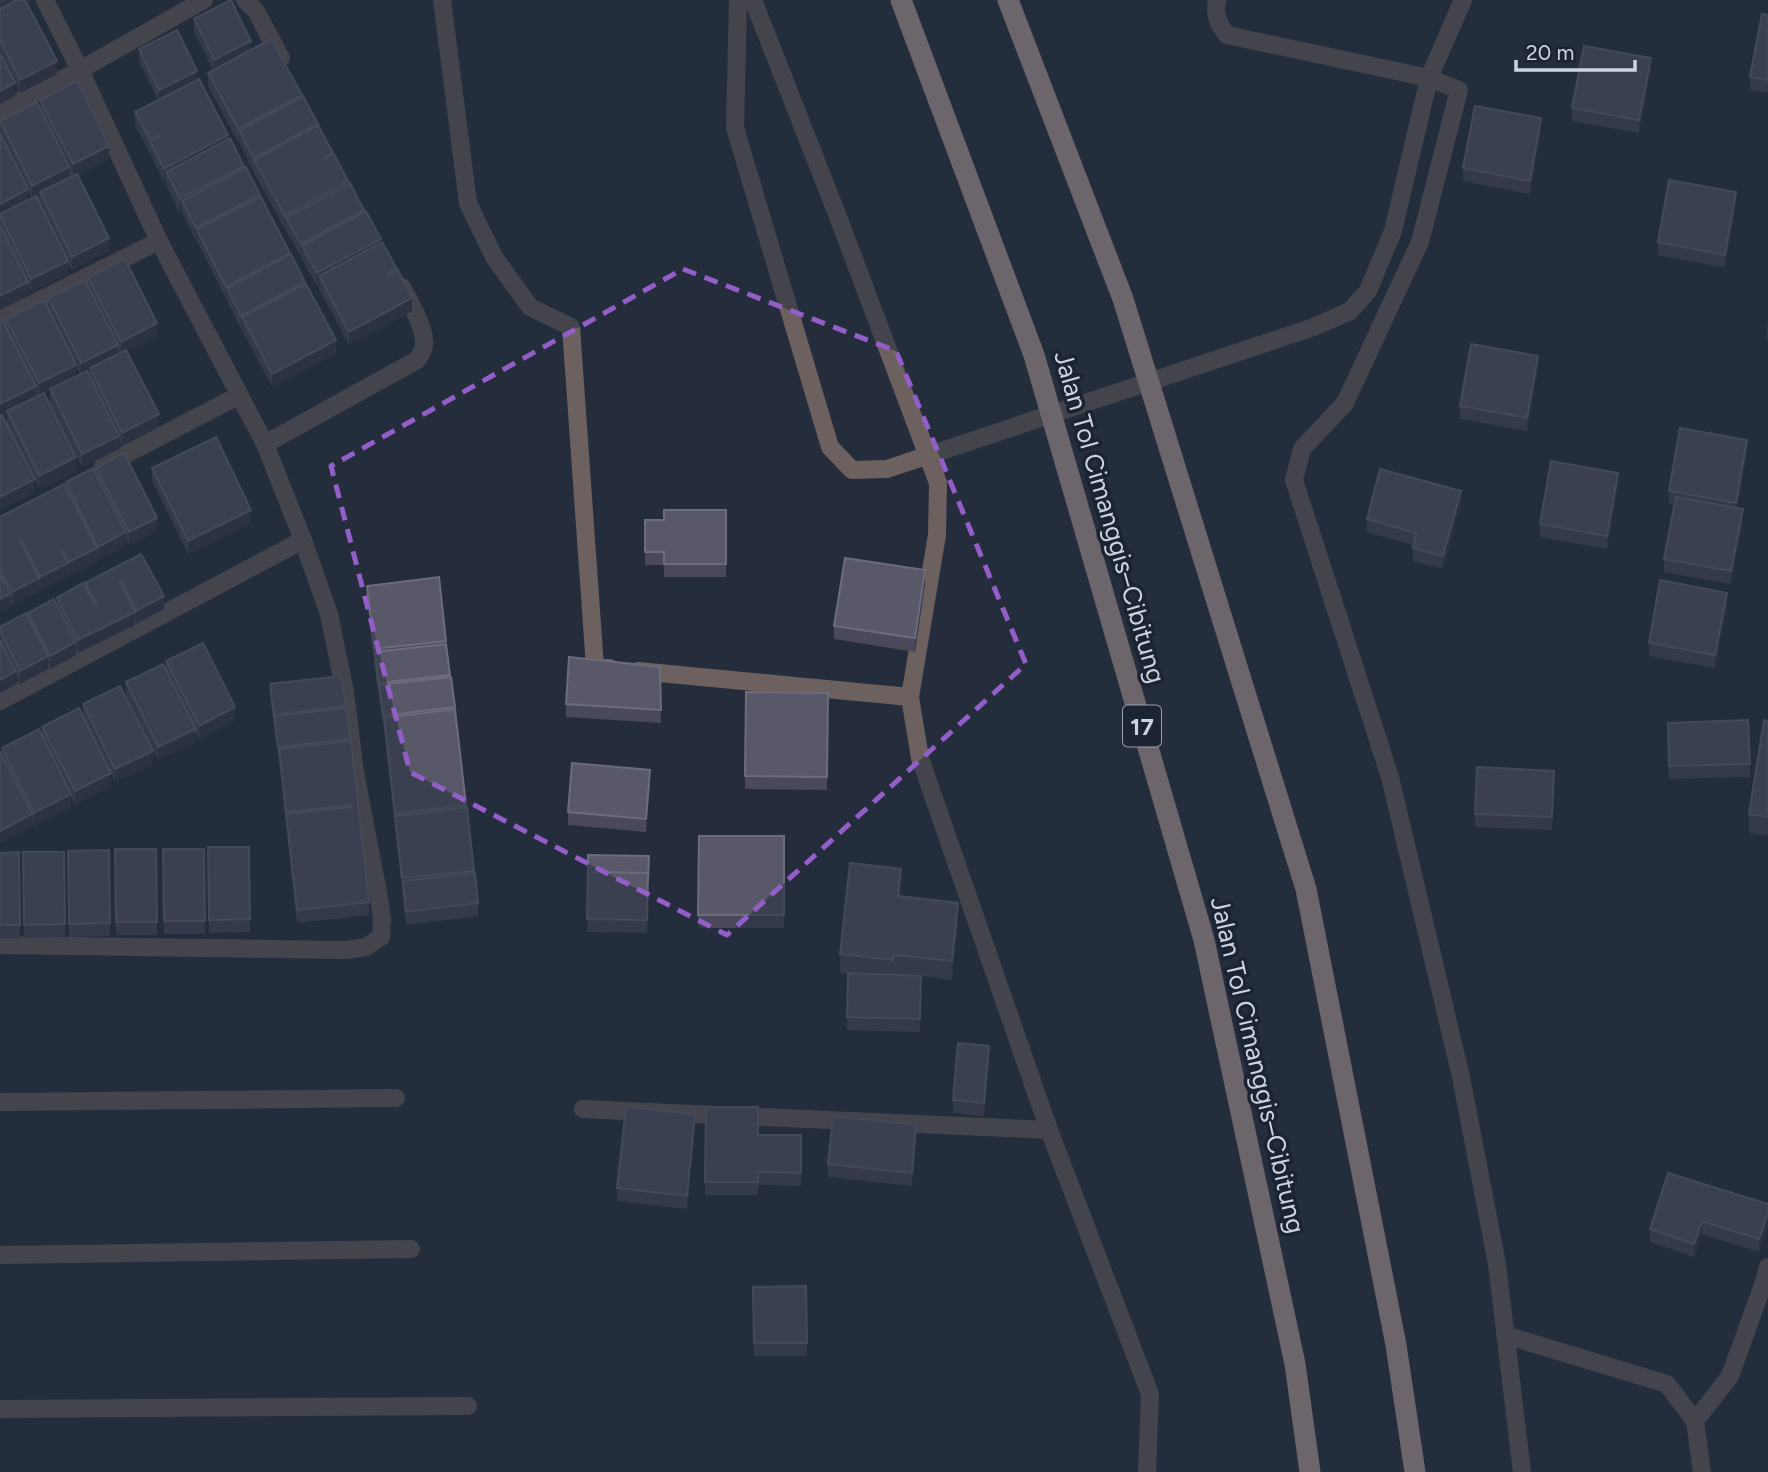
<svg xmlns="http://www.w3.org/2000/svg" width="1768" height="1472" font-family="Figtree,sans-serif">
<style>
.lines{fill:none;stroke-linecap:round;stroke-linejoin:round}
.street{stroke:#6c615f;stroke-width:18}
.highway{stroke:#c3a8a4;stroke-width:21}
.wall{fill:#4a495b;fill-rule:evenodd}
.shaded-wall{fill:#353849}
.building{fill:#585869;stroke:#6b6c7c;stroke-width:2}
.marked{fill:none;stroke:#945ec9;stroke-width:5;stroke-dasharray:14 9;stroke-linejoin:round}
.labels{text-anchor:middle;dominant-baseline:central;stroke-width:7;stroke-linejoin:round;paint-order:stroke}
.shield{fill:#1c2333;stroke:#999fab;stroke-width:2}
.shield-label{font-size:24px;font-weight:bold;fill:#ced4df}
.street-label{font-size:26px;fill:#ced4df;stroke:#1c2333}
</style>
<rect width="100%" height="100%" fill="#252d3d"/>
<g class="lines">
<!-- street -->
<path class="street" d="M245 0 256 11 281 58
M442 0 468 203 494 257 530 307 571 327 595 667 610 668
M738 0 735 128 830 447 852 470 887 469 1314 327 1350 311 1368 291 1393 231 1429 78 1227 35C1218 24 1214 15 1217 0
M753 0 837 214 938 483 937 535 910 697 920 758 1049 1130 1150 1394 1147 1472
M1463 0 1429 78 1459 90 1420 242 1345 403 1302 449 1294 480 1390 777 1461 1077 1497 1264 1522 1472
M0 111 80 70 204 0
M0 320 159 241
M265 444 417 360C419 357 421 354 423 350 429 333 410 303 402 287
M103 466 240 395
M638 671 910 697
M0 701 303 540 265 444 159 241 80 70 45 0
M0 945 347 950 366 947 381 937 382 918 379 898 355 772 345 692 329 614 303 540
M0 1102 396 1098
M583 1109 1049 1130
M0 1255 411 1249
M1505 1335 1667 1384 1695 1421 1702 1472
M0 1409 468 1406
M1695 1421 1730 1376 1764 1282 1768 1267"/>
<!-- highway -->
<path class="highway" d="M901 0 1034 355 1204 940 1295 1364 1310 1472
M1008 0 1123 299 1306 889 1396 1345 1415 1472"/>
</g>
<!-- wall -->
<path class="wall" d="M0 0H33L27 3 57 74 20 93 0 53Z
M1768 15V93L1750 90V77Z
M194 19 251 49 302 97 397 271 412 311 349 345 319 289V285L317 286 302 259V257H301L286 231V228L285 229 254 173 239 142H238L208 86V73L213 70 194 32Z
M139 49 197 80 290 255 305 284 336 353 272 387 242 330V328L241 329 197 241H196L182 212 180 213 166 185V181L164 182 150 153 135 125V112L158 100 139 62Z
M1651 71 1639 133 1572 121V108Z
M40 100 109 159 78 175 109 251 72 270 68 263V274L31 292 28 286V295L0 309V121L40 109ZM28 190 32 198 28 200Z
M1541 131 1530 194 1463 181V168Z
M1736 205 1725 268 1658 255V242Z
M88 277 157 336 127 352 159 427 122 446 119 439V449L82 467 50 402V391L44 394 76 471 39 489 35 480V492L0 510V323L6 328V319L48 309V298L88 286ZM76 366 80 374 76 376ZM7 414V424L3 416Z
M1768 319V340H1767V327Z
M1538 369 1527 431 1460 419V406Z
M1747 453 1737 508 1743 522 1731 584 1664 572V559L1674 505 1669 504V491Z
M96 468 157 531 129 545 126 539V546L98 560 97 558V562L69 575 68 573V576L40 590 39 588V592L12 605 10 603V607L0 612V517L66 488V482L96 475Z
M152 468 251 523 188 554 152 481Z
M1618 486 1607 549 1540 537V524Z
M1461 504 1443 569 1413 561V545L1367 532V519Z
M726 510V577H664V565H645V520H664Z
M141 554 164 609 136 624 135 622V625L78 653 76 648V655L50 669 48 665V669L20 684 16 676V684L0 693V627L28 617V613L57 604V598L85 587V583Z
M439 577 450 677H451L466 807 478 903V916L406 925 384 729 374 662 367 599V586Z
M925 583 915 652 834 639V626Z
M1727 606 1715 668 1649 656V643Z
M166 661 235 720 199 739 196 733V742L158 760 126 695V682L166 670Z
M660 667 661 723 566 717V704Z
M341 676 346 708 369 902V915L297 923 279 760 270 697V684Z
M746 692 828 693 827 790 745 789Z
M83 704 153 764 115 782 111 773V786L75 804 71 798V807L34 826 32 821V827L2 755V748L42 735V727L83 717Z
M1768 721V836L1749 833V814Z
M1668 736 1750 764V777L1669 779Z
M1554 771 1552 830 1475 827V814Z
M650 783 646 832 568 825V812Z
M699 836H784V928H698Z
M208 847H249L250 932 209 933Z
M115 849H156L157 935H116Z
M163 849H204L205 934H164Z
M109 850 110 936 69 937 68 851Z
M19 852 20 938H0V853Z
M23 852H64L65 937 24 938Z
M649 856 647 933 587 932 588 872Z
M901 888 900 897 958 922 952 980 921 976 920 1032 847 1030 848 974 840 973V954Z
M989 1059 984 1116 953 1113V1100Z
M706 1107 758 1135H801V1186L758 1185V1195H705Z
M695 1127 687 1209 617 1201V1188Z
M916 1138 912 1186 828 1177V1164Z
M1768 1204V1226L1759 1252 1702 1234 1694 1257 1650 1242V1229Z
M806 1286 807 1356H754L753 1287Z"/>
<!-- shaded-wall -->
<path class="shaded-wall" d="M7 0H33L0 16V3Z
M251 41V54L214 73V60Z
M1651 58V71L1639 133V120Z
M57 61V74L20 93V80Z
M197 71V84L159 103V90Z
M15 83V96L0 104V91Z
M302 95V108L239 131V142H238V129Z
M1541 118V131L1530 194V181Z
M318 124V137L254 160V171V158Z
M228 135V148L166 172V181L164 182V169Z
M109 146V159L73 177V164Z
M244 166V179L182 201V212L180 213V199Z
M69 167V180L40 192V195L32 199V186Z
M348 181V195L286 218V228L285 229V216Z
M28 189V202L0 217V204Z
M1736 192V205L1725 268V255Z
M260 195V208L197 229V241H196V228Z
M364 210V223L302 246V257H301V244Z
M109 238V251L72 270V257Z
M381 239V252L319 276V285L317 286V273Z
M290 253V266L227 288 226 300V287Z
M68 261V274L31 292V279Z
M28 282V295L0 309V296Z
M305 282V295L242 317V328L241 329V316Z
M412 298V311L349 345V332Z
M157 323V336L121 355V342Z
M336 340V353L272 387V374Z
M118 345V358L90 368V372L81 376V363Z
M1538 356V369L1527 431V418Z
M76 365V378L39 396V383Z
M36 386V399L7 411V414L0 418V404Z
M159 414V427L122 446V433Z
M119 436V449L82 467V454Z
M1747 440V453L1736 516V503Z
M76 457V471L39 489V476Z
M1618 473V486L1607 549V536Z
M35 479V492L0 510V497Z
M1461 491V504L1443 569V556Z
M1743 509V522L1731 584V571Z
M251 510V523L188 554V541Z
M157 518V531L129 545V532Z
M126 532V546L98 560V547Z
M97 548V562L69 575V562Z
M68 563V576L40 590V577Z
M925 570V583L915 652V638Z
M39 578V592L12 605V592Z
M1727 593V606L1715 668V655Z
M10 594V607L0 612V599Z
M164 596V609L136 624V611Z
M135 612V625L78 653V640Z
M76 642V655L50 669V656Z
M48 656V669L20 684V671Z
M16 671V684L0 693V680Z
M235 707V720L199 739V726Z
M196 729V742L158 760V747Z
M153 751V764L115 782V769Z
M650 770V783L646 832V819Z
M111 773V786L75 804V791Z
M71 794V807L34 826V813Z
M32 814V827L0 844V831Z
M901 869V888L898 915V896Z
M958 903V922L952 980V961Z
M989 1046V1059L984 1116V1103Z
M695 1114V1127L687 1209V1196Z
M916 1125V1138L912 1186V1173Z
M1768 1213V1226L1759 1252V1239Z
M1702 1221V1234L1694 1257V1244Z"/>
<!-- building -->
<path class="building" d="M17 0H25L57 61 20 80 0 40V9Z
M230 0H231L251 41 214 60 194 19Z
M1762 14 1768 15V80L1750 77Z
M177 30 197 71 159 90 139 49Z
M271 39 302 95 238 129 208 73Z
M1584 46 1651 58 1639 120 1572 108Z
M0 54 15 83 0 91Z
M199 79 228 135 164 169 150 141 160 136 159 135 150 140 135 112Z
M77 81 109 146 73 164 40 100Z
M303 96 318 124 254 158 239 131Z
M37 102 69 167 32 186 0 121Z
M1475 106 1541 118 1530 181 1463 168Z
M318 125 333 153 325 157V158L334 154 348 181 285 216 254 160Z
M0 134 28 189 0 204Z
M230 138 244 166 180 199 166 172Z
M246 167 260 195 196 228 182 201Z
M77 174 109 238 72 257 40 192Z
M1669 180 1736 192 1725 255 1658 242Z
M350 183 364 210 301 244 286 218Z
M36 196 68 261 31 279 0 216V214Z
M261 197 290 253 226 287 197 229Z
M366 211 381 239 317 273 302 246Z
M0 225 28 282 0 296Z
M382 242 397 269 387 274 388 276 398 270 412 298 349 332 319 276Z
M291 254 305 282 241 316 227 288Z
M125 259 157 323 121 342 88 277Z
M85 280 118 345 81 363 48 298Z
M306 284 336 340 272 374 242 317Z
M44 300 76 365 39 383 6 319Z
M3 321 36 386 0 404V323Z
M1471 344 1538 356 1527 418 1460 406Z
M126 350 159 414 122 433 90 368Z
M87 371 119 436 82 454 50 389Z
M44 393 76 457 39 476 7 411Z
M2 415 35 479 0 497V416Z
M1680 428 1747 440 1736 503 1669 491Z
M216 437 251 510 188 541 152 468Z
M124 453 157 518 129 532 96 468Z
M1551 461 1618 473 1607 536 1540 524Z
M93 468 126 532 98 547 66 482Z
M1380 469 1461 491 1443 556 1413 548 1416 533 1367 519Z
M64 484 97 548 69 562 64 552H62L68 563 40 577 21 539 20 540 39 578 12 592 0 570V517Z
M1676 497 1743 509 1731 571 1664 559Z
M664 510H726V564H664V552H645V520H664Z
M141 554 164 596 136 611 121 581 120 582 135 612 78 640 57 598 83 583 95 606 97 605 85 583Z
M845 558 925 570 915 638 834 626Z
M0 574 10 594 0 599Z
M439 577 446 641 374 649 367 586Z
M1660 580 1727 593 1715 655 1649 643Z
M54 599 76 642 50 656 28 613Z
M26 613 48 656 20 671 0 631V627Z
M0 640 16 671 0 680Z
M203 643 235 707 199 726 166 661Z
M446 644 450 675 378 683 375 652Z
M569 657 660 667 661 710 566 704Z
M163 664 196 729 158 747 126 682Z
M341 676 346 706 274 715 270 684Z
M451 677 455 707 383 716 379 685Z
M120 686 153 751 115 769 83 704Z
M746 692 828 693 827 777 745 776Z
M79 708 111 773 75 791 42 727Z
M346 708 350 739 278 747 274 716Z
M455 709 466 805 395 814 384 718Z
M1748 720 1750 764 1669 766 1668 723Z
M1764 720 1768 721V817L1749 814Z
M39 729 71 794 34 813 2 748Z
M351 741 369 902 297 910 286 814 351 807V805L286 812 279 749Z
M0 751 32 814 0 831Z
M572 763 650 770 646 819 568 812Z
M1477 767 1554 771 1552 817 1475 814Z
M467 807 474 871 402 878 395 816Z
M699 836H784V915H698Z
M208 847H249L250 919 209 920Z
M115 849H156L157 922H116Z
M163 849H204L205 921H164Z
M109 850 110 923 69 924 68 851Z
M19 852 20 925H0V853Z
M23 852H64L65 924 24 925Z
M588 855 649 856 648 880V873L588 872Z
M850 863 901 869 898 896 958 903 952 961 894 955 893 960 840 954Z
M588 872 648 873 647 920 587 919Z
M475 873 478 903 406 912 403 881Z
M848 973 921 976 920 1019 847 1017Z
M958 1043 989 1046 984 1103 953 1100Z
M626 1107 695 1114 687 1196 617 1188Z
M706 1107H758V1135H801V1173L758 1172V1182H705Z
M833 1116 916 1125 912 1173 828 1164Z
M1668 1173 1768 1204V1213L1759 1239 1702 1221 1694 1244 1650 1229Z
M806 1286 807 1343H754L753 1287Z"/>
<!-- marked area -->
<path d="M0 0H1768V1472H0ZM683 269 896 351 1026 664 727 935 410 772 331 466Z" fill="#252d3d" fill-opacity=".55" fill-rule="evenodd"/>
<path class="marked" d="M683 269 896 351 1026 664 727 935 410 772 331 466Z"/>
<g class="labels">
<!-- shield labels -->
<rect class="shield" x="1123" y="705.5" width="38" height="41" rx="5"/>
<g class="shield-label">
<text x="1142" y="726">17</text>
</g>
<!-- street labels -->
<g class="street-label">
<text transform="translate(1110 517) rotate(74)">Jalan Tol Cimanggis–Cibitung</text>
<text transform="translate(1258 1065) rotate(77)">Jalan Tol Cimanggis–Cibitung</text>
</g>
</g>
<!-- scale -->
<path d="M1516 60v10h119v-10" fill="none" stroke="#ced4df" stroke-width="3.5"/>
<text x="1526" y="60" font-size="21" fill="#ced4df" stroke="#1c2333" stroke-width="5" paint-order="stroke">20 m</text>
</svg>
